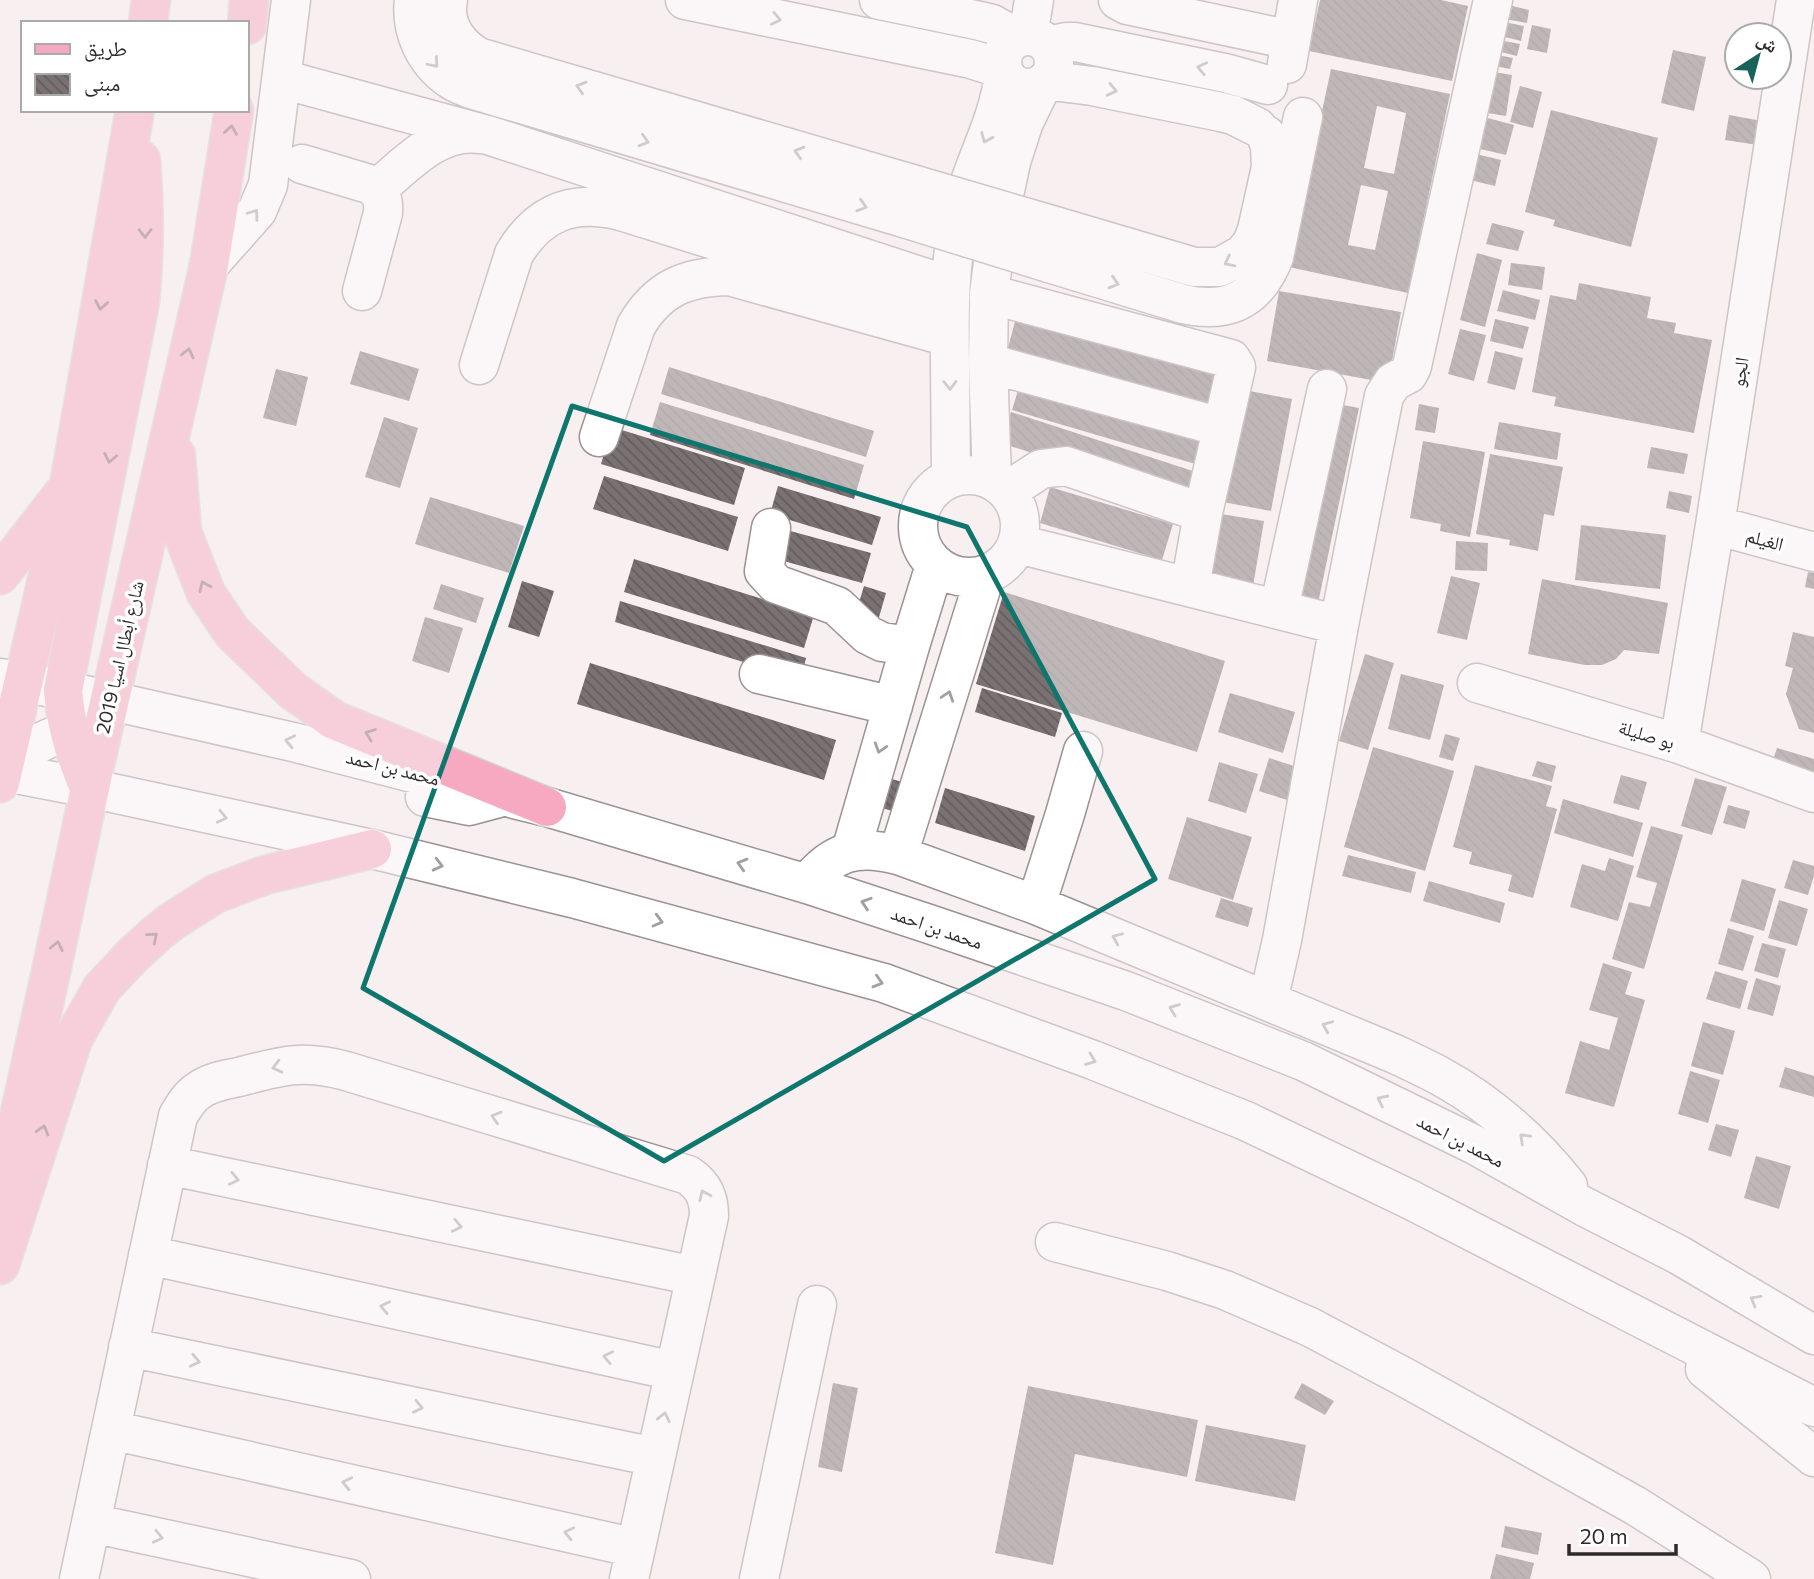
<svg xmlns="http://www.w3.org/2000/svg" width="1814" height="1579" font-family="Commissioner,'Noto Naskh Arabic',sans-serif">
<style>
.building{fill:url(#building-back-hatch);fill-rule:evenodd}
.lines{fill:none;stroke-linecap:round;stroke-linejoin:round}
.minor-casing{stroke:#9b9294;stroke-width:41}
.major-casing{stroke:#d1d0d0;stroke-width:41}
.minor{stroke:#fff;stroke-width:38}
.major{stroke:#f7a9c1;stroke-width:38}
.minor-bridge-casing{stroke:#9b9294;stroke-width:41;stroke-linecap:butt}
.minor-bridge{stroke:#fff;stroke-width:38}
.oneway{stroke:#a19fa0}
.oneway2{stroke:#88636e}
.marked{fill:none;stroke:#0f766e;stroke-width:5;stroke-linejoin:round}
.labels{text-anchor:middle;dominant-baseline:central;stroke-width:7;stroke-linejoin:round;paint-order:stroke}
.street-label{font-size:19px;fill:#2e2a2b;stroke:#fff}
</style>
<defs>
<pattern id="building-back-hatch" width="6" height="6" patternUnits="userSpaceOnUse" patternTransform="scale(1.75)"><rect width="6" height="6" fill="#7a7173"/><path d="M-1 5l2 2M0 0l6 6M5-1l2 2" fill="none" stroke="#645d5f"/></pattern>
</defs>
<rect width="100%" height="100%" fill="#f8eff1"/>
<!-- building -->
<path class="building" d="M1320 0H1441L1468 6 1452 81 1309 51Z
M1508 5 1529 10 1527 23 1505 19Z
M1504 22 1524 26 1521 41 1501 36Z
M1532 25 1551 29 1547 53 1527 49Z
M1499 40 1520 44 1517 56 1497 51Z
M1673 50 1706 57 1694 111 1661 103Z
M1497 55 1513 58 1510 69 1495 66Z
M1331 69 1450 94 1408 293 1289 267ZM1377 106 1406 113 1394 174 1364 168ZM1361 185 1388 191 1375 250 1348 245Z
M1488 71 1512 75 1506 116 1482 112Z
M1520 86 1542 92 1533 128 1510 122Z
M1551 110 1658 138 1631 247 1553 226 1555 220 1525 212Z
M1729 115 1762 121 1758 145 1725 140Z
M1480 116 1514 125 1506 155 1472 147Z
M1476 154 1501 160 1495 186 1470 180Z
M1492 223 1524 231 1518 251 1486 244Z
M1477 253 1502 260 1485 327 1460 320Z
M1511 263 1545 267 1542 290 1508 285Z
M1579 283 1651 297 1647 318 1676 323 1674 333 1712 340 1694 433 1554 406 1556 397 1532 392 1550 295 1576 300Z
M1503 290 1540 300 1535 320 1497 311Z
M1279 291 1401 312 1388 383 1267 361Z
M1017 314 1225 371 1212 420 1004 363Z
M1495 319 1529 327 1523 349 1490 341Z
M1460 329 1486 335 1474 381 1448 374Z
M360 351 419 369 409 401 350 384Z
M1495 351 1523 358 1515 390 1487 383Z
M669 367 874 431 866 457 661 394Z
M276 369 308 377 296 426 263 418Z
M1022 377 1208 432 1199 465 1012 410Z
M1244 390 1292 399 1271 511 1223 502Z
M660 402 864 465 854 499 650 435Z
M1327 402 1359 408 1317 608 1285 601Z
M1419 404 1439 408 1435 433 1415 430Z
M1011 412 1196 472 1186 503 1001 443Z
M384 417 418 428 400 488 365 477Z
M1499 422 1561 433 1557 460 1494 449Z
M612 427 745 468 734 505 601 464Z
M1423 441 1485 452 1470 537 1440 531 1441 524 1410 518Z
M1651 447 1688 454 1684 474 1647 468Z
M1490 454 1563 467 1554 516 1544 514 1538 551 1509 545 1510 540 1476 534Z
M604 476 738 517 728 551 593 509Z
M778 486 881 517 872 545 770 514Z
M1050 487 1173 524 1162 560 1040 523Z
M1669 491 1692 496 1689 513 1666 508Z
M430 497 524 526 509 573 415 544Z
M1215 513 1264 521 1252 592 1203 584Z
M1581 525 1666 535 1660 589 1575 580Z
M783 529 871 553 862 583 773 558Z
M1456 541 1488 543 1487 571 1455 570Z
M634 559 814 615 804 648 624 592Z
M1808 572 1814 573V589L1805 587Z
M1451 576 1480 583 1467 640 1437 633Z
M1542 579 1668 603 1659 654 1624 650 1616 659 1602 665H1585L1528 654Z
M522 581 554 591 539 637 508 627Z
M441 584 484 598 476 623 433 609Z
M864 586 886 593 877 624 855 616Z
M1004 592 1225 661 1197 752 976 684Z
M620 601 806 658 801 680 615 622Z
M425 617 463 628 449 673 412 661Z
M1793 632 1814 637V733L1799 729 1786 694 1793 668 1785 666Z
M1365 654 1394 663 1368 750 1339 741Z
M590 663 836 740 824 780 577 704Z
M1401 674 1444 685 1430 740 1388 729Z
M982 688 1062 713 1055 737 975 712Z
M1230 693 1295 712 1283 753 1218 732Z
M1445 734 1460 738 1453 761 1439 757Z
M1373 747 1454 771 1425 871 1344 847Z
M1777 748 1814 759V782L1770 769Z
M1269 758 1297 767 1287 800 1259 791Z
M1537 761 1556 766 1552 782 1532 776Z
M1219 762 1258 774 1246 813 1208 801Z
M1475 765 1552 786 1546 806 1557 809 1533 898 1508 891 1512 875 1469 864 1472 852 1453 847Z
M1621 775 1647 782 1639 810 1613 803Z
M885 777 902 782 892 811 876 806Z
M1695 778 1727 787 1712 835 1681 826Z
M945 788 1035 816 1025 851 935 823Z
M1563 799 1643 823 1633 857 1554 833Z
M1728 805 1750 811 1745 829 1723 823Z
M1187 817 1252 837 1233 900 1168 879Z
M1651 826 1683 835 1644 969 1612 959 1629 902 1650 907 1657 883 1636 877Z
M1348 855 1416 872 1411 893 1342 876Z
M1609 858 1634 866 1618 921 1570 907 1582 864 1605 871Z
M1793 860 1814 866V876L1808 895 1784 888Z
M1742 879 1776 889 1764 931 1730 921Z
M1429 881 1505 903 1500 923 1423 901Z
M1221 898 1253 908 1248 927 1215 917Z
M1779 900 1808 909 1797 946 1768 938Z
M1728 928 1754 936 1743 971 1718 964Z
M1762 943 1786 949 1778 978 1754 971Z
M1603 963 1632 972 1625 994 1645 1000 1614 1107 1565 1093 1580 1041 1609 1050 1618 1018 1589 1010Z
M1715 971 1748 981 1740 1009 1706 999Z
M1756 978 1781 986 1773 1016 1747 1009Z
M1703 1022 1735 1031 1723 1075 1691 1066Z
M1785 1067 1814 1076V1097L1779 1087Z
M1690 1071 1720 1080 1708 1123 1678 1114Z
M1716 1124 1739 1130 1731 1157 1708 1150Z
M1756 1156 1791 1166 1779 1209 1744 1198Z
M833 1383 858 1388 842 1472 818 1467Z
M1302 1383 1334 1401 1325 1415 1294 1398Z
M1028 1386 1198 1420 1187 1477 1075 1454 1053 1565 995 1553Z
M1206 1425 1306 1445 1295 1501 1195 1481Z
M1505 1526 1542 1533 1538 1555 1501 1547Z
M1496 1554 1534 1563 1530 1579H1490Z"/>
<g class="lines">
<!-- minor casing -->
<g class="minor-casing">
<path id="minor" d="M414 0C410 31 425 62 450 79 456 84 464 86 471 89L904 218
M448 0C443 25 457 44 478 57L912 184
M685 0 971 59 987 64 1004 72
M879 0 980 21 992 24 1017 38
M1118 0 1127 5 1291 40
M1028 36 1034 0
M1002 62a26 26 0 1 1 52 0a26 26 0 1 1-52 0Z
M1048 46 1066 42H1075L1225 73 1268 85
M1287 64 1298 0
M282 79 491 136 950 286
M1044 82H1060L1092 86 1221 112 1233 115 1257 127
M302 164 369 184C381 191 384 199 383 213L362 291
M377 189C406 165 438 128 479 134
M1055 226 1194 267H1220L1243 254 1252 243 1257 230 1271 167 1270 146 1266 135
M1049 263 1183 304C1228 314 1257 300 1274 257L1303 117
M209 265 257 211 268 185 291 0
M989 294 1231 359 1236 367 1203 513 1190 587
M988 363 1221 427
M479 365 514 254C539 212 573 199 621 211L932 308
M599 437 636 326C658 288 686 277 729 276L949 337
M918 526a51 51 0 1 1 102 0a51 51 0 1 1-102 0Z
M951 478C951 440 950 403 950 365 949 313 949 261 961 210 973 163 999 121 1004 73
M992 480 988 363 989 294 998 224 1011 162 1024 122 1043 83
M1007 491 1041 469 1066 466 1203 513
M1715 525 1814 552
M771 528 764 571 776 584 837 606 868 635 882 642 910 646
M1018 544 1339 625 1282 940 1268 1001
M1279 609 1327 389
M1339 625 1384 396 1393 382 1408 374 1412 366 1493 0
M759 674 893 706
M0 678 63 690 293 742 459 785
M1477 683 1679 744 1814 793
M1679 744 1715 525 1796 0
M0 771 89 788 372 849 572 898 884 983 1093 1060 1246 1121 1409 1199 1814 1407
M3 772C38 738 56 732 103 726
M425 797 469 806 506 796
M514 799 547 807 807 884 929 924 1126 991 1303 1061 1473 1144 1585 1207 1679 1255 1814 1335
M851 851 910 646 935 565
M898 855 985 576
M807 884C833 850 858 845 898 855L1036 905 1395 1054C1410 1061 1425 1068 1440 1076 1489 1103 1533 1142 1568 1186
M1036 905 1065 814 1083 751
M167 1165 695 1276
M1055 1242 1167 1271 1225 1290 1310 1327 1406 1378 1636 1506 1751 1579
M148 1255 674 1371
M128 1347 655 1457
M1705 1369 1814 1457
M111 1430 636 1548
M91 1523 351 1579
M79 1579 178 1116C184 1106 189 1097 198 1091 210 1082 225 1080 239 1077 281 1066 302 1059 346 1071L688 1175C704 1186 709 1198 709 1216L629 1579
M759 1579 817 1305"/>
</g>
<!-- major casing -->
<g class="major-casing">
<path id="major" d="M148 23 151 0
M247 25 249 0
M176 455 182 532 206 593 232 632 292 690 334 720 547 807
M0 575 62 495
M0 783 69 485 135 110
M89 788C75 754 66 727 63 690L140 302C145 253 145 210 141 160
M0 1204 52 967 94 769 209 265 234 110
M0 1265 73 1039 102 988 133 955 156 934 171 922 215 894 265 875 372 849"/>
</g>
<!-- minor -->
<use href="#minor" class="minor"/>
<!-- major -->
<use href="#major" class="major"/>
<!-- minor-bridge casing -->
<g class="minor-bridge-casing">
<path id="minor-bridge" d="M912 184 1055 226
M904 218 1049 263"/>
</g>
<!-- minor-bridge -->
<use href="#minor-bridge" class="minor-bridge"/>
</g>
<!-- one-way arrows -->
<defs><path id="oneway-chevron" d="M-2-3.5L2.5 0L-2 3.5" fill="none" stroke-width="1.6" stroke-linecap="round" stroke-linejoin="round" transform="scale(1.75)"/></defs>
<g class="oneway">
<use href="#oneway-chevron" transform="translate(776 19) rotate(12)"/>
<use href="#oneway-chevron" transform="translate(434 63) rotate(50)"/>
<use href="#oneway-chevron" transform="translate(1202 68) rotate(-168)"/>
<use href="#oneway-chevron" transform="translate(581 87) rotate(-163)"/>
<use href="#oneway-chevron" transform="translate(1112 90) rotate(12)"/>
<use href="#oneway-chevron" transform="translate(986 138) rotate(113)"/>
<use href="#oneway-chevron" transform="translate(644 141) rotate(17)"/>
<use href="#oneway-chevron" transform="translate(799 152) rotate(-164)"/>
<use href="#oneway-chevron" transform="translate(862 206) rotate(17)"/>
<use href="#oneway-chevron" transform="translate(254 214) rotate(-54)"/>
<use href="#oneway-chevron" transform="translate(1229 262) rotate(153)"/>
<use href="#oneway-chevron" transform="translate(1114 283) rotate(17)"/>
<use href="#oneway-chevron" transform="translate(950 385) rotate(89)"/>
<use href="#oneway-chevron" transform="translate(948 696) rotate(-72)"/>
<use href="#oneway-chevron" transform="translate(290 741) rotate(-167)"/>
<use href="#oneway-chevron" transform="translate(880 748) rotate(107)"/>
<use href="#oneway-chevron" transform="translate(222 817) rotate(12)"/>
<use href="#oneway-chevron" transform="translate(742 864) rotate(-164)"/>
<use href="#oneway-chevron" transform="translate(438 865) rotate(14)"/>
<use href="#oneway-chevron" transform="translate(866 903) rotate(-162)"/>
<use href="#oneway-chevron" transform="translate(658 921) rotate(15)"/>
<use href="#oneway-chevron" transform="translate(1117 938) rotate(-157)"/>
<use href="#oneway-chevron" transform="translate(878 982) rotate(17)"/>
<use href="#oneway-chevron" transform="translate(1174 1009) rotate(-159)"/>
<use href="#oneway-chevron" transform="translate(1327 1026) rotate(-157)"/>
<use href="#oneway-chevron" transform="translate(1091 1060) rotate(21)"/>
<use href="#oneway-chevron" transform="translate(277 1067) rotate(166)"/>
<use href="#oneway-chevron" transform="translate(1382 1100) rotate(-154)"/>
<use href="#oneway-chevron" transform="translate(496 1117) rotate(-163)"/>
<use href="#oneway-chevron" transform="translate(1524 1138) rotate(-136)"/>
<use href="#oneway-chevron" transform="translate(234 1179) rotate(12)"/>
<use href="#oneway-chevron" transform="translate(704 1195) rotate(-114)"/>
<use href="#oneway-chevron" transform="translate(457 1226) rotate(12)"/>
<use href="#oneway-chevron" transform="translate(1755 1300) rotate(-150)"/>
<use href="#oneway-chevron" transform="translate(385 1307) rotate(-168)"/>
<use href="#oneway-chevron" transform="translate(608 1357) rotate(-168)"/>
<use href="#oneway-chevron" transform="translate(195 1361) rotate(12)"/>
<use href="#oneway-chevron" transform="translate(418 1407) rotate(12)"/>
<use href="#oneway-chevron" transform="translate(664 1417) rotate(-78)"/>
<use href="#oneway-chevron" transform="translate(347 1483) rotate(-167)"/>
<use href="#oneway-chevron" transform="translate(569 1533) rotate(-167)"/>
<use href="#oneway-chevron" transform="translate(158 1537) rotate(12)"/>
</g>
<g class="oneway2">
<use href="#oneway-chevron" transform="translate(231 130) rotate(-81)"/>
<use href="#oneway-chevron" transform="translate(145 233) rotate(90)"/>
<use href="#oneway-chevron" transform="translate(101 305) rotate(100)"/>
<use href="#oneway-chevron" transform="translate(188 353) rotate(-77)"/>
<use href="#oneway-chevron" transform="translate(110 458) rotate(101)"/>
<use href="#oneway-chevron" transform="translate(204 586) rotate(-114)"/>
<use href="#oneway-chevron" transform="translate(370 734) rotate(-159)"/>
<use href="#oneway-chevron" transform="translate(153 937) rotate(-40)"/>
<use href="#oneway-chevron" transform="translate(57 946) rotate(-78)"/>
<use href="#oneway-chevron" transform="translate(43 1130) rotate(-74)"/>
</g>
<!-- marked area -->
<path d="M0 0H1814V1579H0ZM572 406 967 527 1155 879 664 1161 363 988Z" fill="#f8eff1" fill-opacity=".55" fill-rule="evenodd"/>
<path class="marked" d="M572 406 967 527 1155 879 664 1161 363 988Z"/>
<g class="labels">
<!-- street labels -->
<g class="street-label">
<text transform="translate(1739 372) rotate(-81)">الجو</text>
<text transform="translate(1765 539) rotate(15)">الغيلم</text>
<text transform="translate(119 657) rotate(-77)">شارع أبطال اسيا 2019</text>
<text transform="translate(1647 734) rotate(17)">بو صليلة</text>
<text transform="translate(393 767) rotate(14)">محمد بن احمد</text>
<text transform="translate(937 927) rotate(19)">محمد بن احمد</text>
<text transform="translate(1461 1140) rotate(27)">محمد بن احمد</text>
</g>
</g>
<!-- legend -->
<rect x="21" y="21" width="228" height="91" fill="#ffffff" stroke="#abaaaa" stroke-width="2"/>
<rect x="35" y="44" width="35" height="10" fill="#f7a9c1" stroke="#abaaaa" stroke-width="2"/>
<text x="84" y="56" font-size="21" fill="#2e2a2b">طريق</text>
<rect x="35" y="74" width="35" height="21" fill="url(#building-back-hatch)" stroke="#abaaaa" stroke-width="2"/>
<text x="84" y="91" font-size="21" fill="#2e2a2b">مبنى</text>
<!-- north arrow -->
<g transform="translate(1758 56) rotate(36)"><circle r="33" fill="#ffffff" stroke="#abaaaa" stroke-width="2"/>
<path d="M0-5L12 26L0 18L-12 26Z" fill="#186259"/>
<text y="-10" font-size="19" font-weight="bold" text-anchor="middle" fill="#2e2a2b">ش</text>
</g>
<!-- scale -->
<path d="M1569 1544v10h107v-10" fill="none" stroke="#2e2a2b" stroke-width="3.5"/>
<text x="1580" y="1544" font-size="21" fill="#2e2a2b" stroke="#ffffff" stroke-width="5" paint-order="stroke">20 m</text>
</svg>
